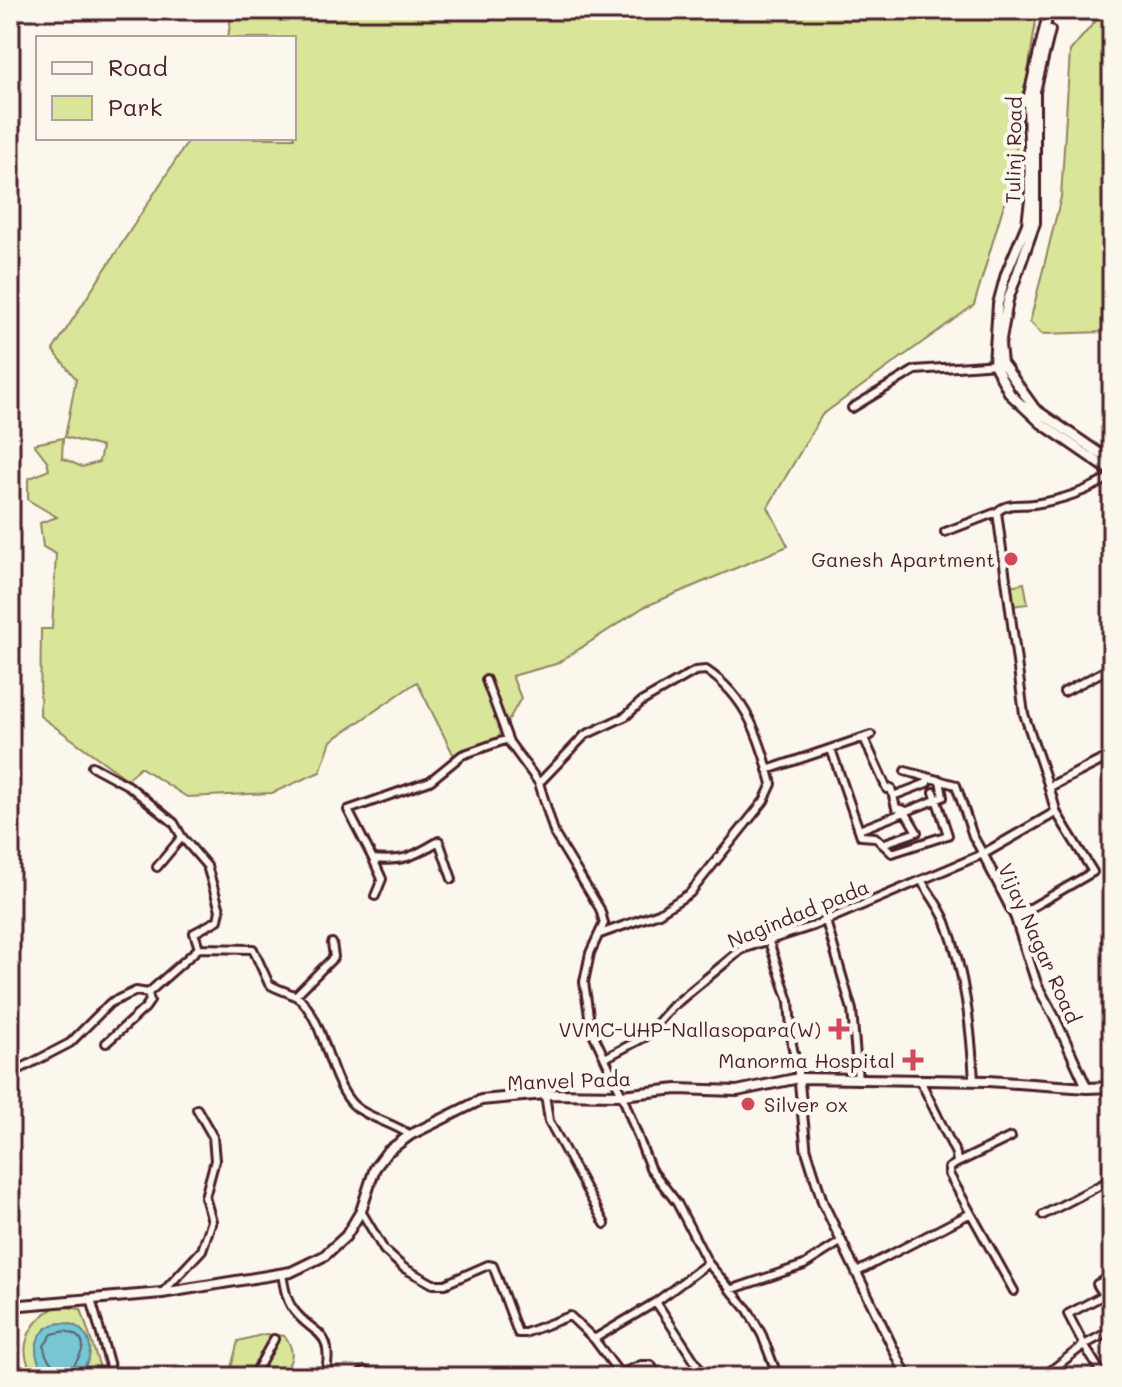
<svg xmlns="http://www.w3.org/2000/svg" width="1122" height="1387" font-family="Mali,sans-serif">
<style>
.green{fill:#d9e598;stroke:#928262;stroke-width:2}
.water{fill:#77c6d4;stroke:#658390;stroke-width:2}
.lines{fill:none;stroke-linecap:round;stroke-linejoin:round}
.shore{stroke:#5c626f;stroke-width:2}
.minor-casing{stroke:#4a1f2b;stroke-width:12}
.tertiary-casing{stroke:#4a1f2b;stroke-width:13}
.secondary-casing{stroke:#4a1f2b;stroke-width:14}
.minor{stroke:#fbf7ec;stroke-width:6}
.tertiary{stroke:#fbf7ec;stroke-width:7}
.secondary{stroke:#fbf7ec;stroke-width:8}
.poi-dot{fill:#d1495b;stroke:#fbf7ec;stroke-width:3}
.labels{text-anchor:middle;dominant-baseline:central;stroke-width:8;stroke-linejoin:round;paint-order:stroke}
.street-label{font-size:20px;fill:#4a1f2b;stroke:#fbf7ec}
.poi-label{font-size:20px;fill:#4a1f2b;stroke:#fbf7ec;text-anchor:end}
</style>
<rect width="100%" height="100%" fill="#fbf7ec"/>
<filter id="ink" filterUnits="userSpaceOnUse"><feTurbulence type="fractalNoise" baseFrequency=".0125" numOctaves="2"/><feDisplacementMap in="SourceGraphic" scale="16" xChannelSelector="R" yChannelSelector="G"/><feConvolveMatrix kernelMatrix="1 2 1 2 8 2 1 2 1" color-interpolation-filters="sRGB"/></filter>
<g filter="url(#ink)">
<!-- green -->
<path class="green" d="M232 10H1032L1036 20 1012 177 974 305 822 415 768 507 788 546 644 607 556 664 512 676 521 698 499 737 454 756 417 682 331 741 320 772 272 793 187 797 140 767 127 779 40 716 41 629H52L56 554 43 547 40 523 57 517 28 500V479L49 470 47 461 34 444 63 438 62 458 82 467 99 462 102 447 65 437 76 379 53 350 190 138H294V38H228Z
M1112 10V328L1105 332 1042 334 1030 322 1061 197 1070 51 1103 12Z
M1024 583 1028 604 1012 606 1010 586Z
M57 1306 81 1309 101 1371 86 1377H36C14 1350 29 1321 57 1306Z
M265 1334 285 1336C296 1352 293 1362 280 1377H238L231 1368 238 1341Z"/>
<!-- water -->
<path class="water" d="M36 1350a27 27 0 1 1 54 0a27 27 0 1 1-54 0Z"/>
<g class="lines">
<!-- shore -->
<path class="shore" d="M58 1377C57 1365 44 1360 44 1346L52 1334 66 1331C101 1343 71 1361 69 1377"/>
<!-- minor casing -->
<g class="minor-casing">
<path id="minor" d="M852 408 915 370 998 364
M945 532 997 512
M486 680 509 742 539 783 555 835 600 909 604 923 590 953 584 982 591 1029 622 1095 650 1168 677 1203 708 1263 748 1310 762 1335 778 1377
M1064 692 1112 667
M864 738 887 789 891 788 896 808 904 810 917 832 882 844
M831 749 861 836 875 837 892 853 948 835 934 792
M92 766 129 786 174 823 182 837 207 866 220 910 218 920 194 933 199 948
M767 770 871 735
M539 783 585 735 626 716 641 702 695 671 706 670C747 697 760 738 772 784L764 801 690 893 659 913 600 934
M1049 787 1024 714 997 512C1008 502 1020 506 1034 504 1062 500 1088 491 1112 476
M893 796 927 783 928 778
M859 830 943 797 940 780
M373 859 382 879 375 896
M157 867 182 837
M452 879 439 841C414 856 404 862 373 859L348 810 430 781 462 755 508 739
M921 880C929 893 940 907 946 922 965 972 971 1028 974 1081
M1015 917 1093 872 1056 812
M826 921 852 1010 858 1080
M769 942 789 1001 792 1044 799 1078
M296 995 334 957 332 943
M106 1043 145 1008 150 1001 148 993 199 948 253 949 269 984C279 991 293 992 302 1001 327 1029 327 1072 350 1101 361 1116 394 1123 410 1135
M605 1058 645 1037 673 1006 742 949 813 926 983 854 973 836 956 785 905 771
M10 1079 18 1070 70 1043 110 1003 136 991 148 993
M921 1082 956 1154 957 1163 949 1168V1174L1014 1291
M545 1094 549 1121 605 1224
M957 1163 1011 1137
M1112 1165 1108 1167 1112 1173
M361 1211 384 1250 404 1268 433 1284H445L488 1265 493 1266 518 1333H525L570 1316 594 1339 620 1374 641 1365H651L658 1377
M1043 1215 1112 1179
M857 1272 969 1214
M282 1274C284 1284 285 1297 291 1306 310 1337 336 1325 325 1377
M730 1290 804 1265 842 1241
M162 1293 202 1250 212 1221 205 1197 215 1160 213 1137 197 1109
M91 1299 113 1377
M656 1302 705 1377
M1112 1330 1084 1345 1100 1371 1112 1376
M594 1339 656 1302 708 1263
M253 1377 274 1339
M356 1377 365 1371 376 1377
M1047 1377 1049 1372 1084 1345 1068 1314 1104 1295 1097 1284 1112 1277"/>
</g>
<!-- tertiary casing -->
<g class="tertiary-casing">
<path id="tertiary" d="M799 1078 806 1149 823 1203 907 1377
M1087 1088 1055 1018 1037 985 1015 917 983 854 1056 812 1049 787 1112 755"/>
</g>
<!-- secondary casing -->
<g class="secondary-casing">
<path id="secondary" d="M1049 10 1028 99 1030 200 1027 224 1006 274 998 304 994 364 1010 394 1041 423 1112 472
M1050 30 1035 91V223L1008 300 1000 345 1002 363 1035 409 1112 462
M10 1306 162 1293 291 1272 324 1256 346 1236 361 1211 375 1168 387 1152 410 1135 481 1100 545 1094 622 1095 677 1089 737 1091 799 1078 988 1081 1087 1088 1112 1087"/>
</g>
<!-- minor -->
<use href="#minor" class="minor"/>
<!-- tertiary -->
<use href="#tertiary" class="tertiary"/>
<!-- secondary -->
<use href="#secondary" class="secondary"/>
</g>
</g>
<!-- markers -->
<g class="poi-dot">
<circle cx="1011" cy="559" r="8"/>
<path d="M835 1017h8v8h8v8h-8v8h-8v-8h-8v-8h8z"/>
<path d="M909 1048h8v8h8v8h-8v8h-8v-8h-8v-8h8z"/>
<circle cx="748" cy="1104" r="8"/>
</g>
<g class="labels">
<!-- street labels -->
<g class="street-label">
<text transform="translate(1013 150) rotate(-89)">Tulinj Road</text>
<text transform="translate(798 913) rotate(-22)">Nagindad pada</text>
<text transform="translate(1040 943) rotate(66)">Vijay Nagar Road</text>
<text transform="translate(569 1080) rotate(-2)">Manvel Pada</text>
</g>
<!-- poi labels -->
<g class="poi-label">
<text x="995" y="559">Ganesh Apartment</text>
<text x="821" y="1029">VVMC-UHP-Nallasopara(W)</text>
<text x="895" y="1060">Manorma Hospital</text>
<text x="764" y="1104" text-anchor="start">Silver ox</text>
</g>
</g>
<!-- margin -->
<rect width="1122" height="1387" fill="none" stroke="#fbf7ec" stroke-width="40"/>
<rect x="20" y="20" width="1082" height="1347" fill="none" stroke="#4a1f2b" stroke-width="3" filter="url(#ink)"/>
<!-- legend -->
<rect x="36" y="36" width="260" height="104" fill="#fbf7ec" stroke="#b4a19f" stroke-width="2"/>
<rect x="52" y="62" width="40" height="12" fill="#fbf7ec" stroke="#b4a19f" stroke-width="2"/>
<text x="108" y="76" font-size="24" fill="#4a1f2b">Road</text>
<rect x="52" y="96" width="40" height="24" fill="#d9e598" stroke="#b4a19f" stroke-width="2"/>
<text x="108" y="116" font-size="24" fill="#4a1f2b">Park</text>
</svg>
